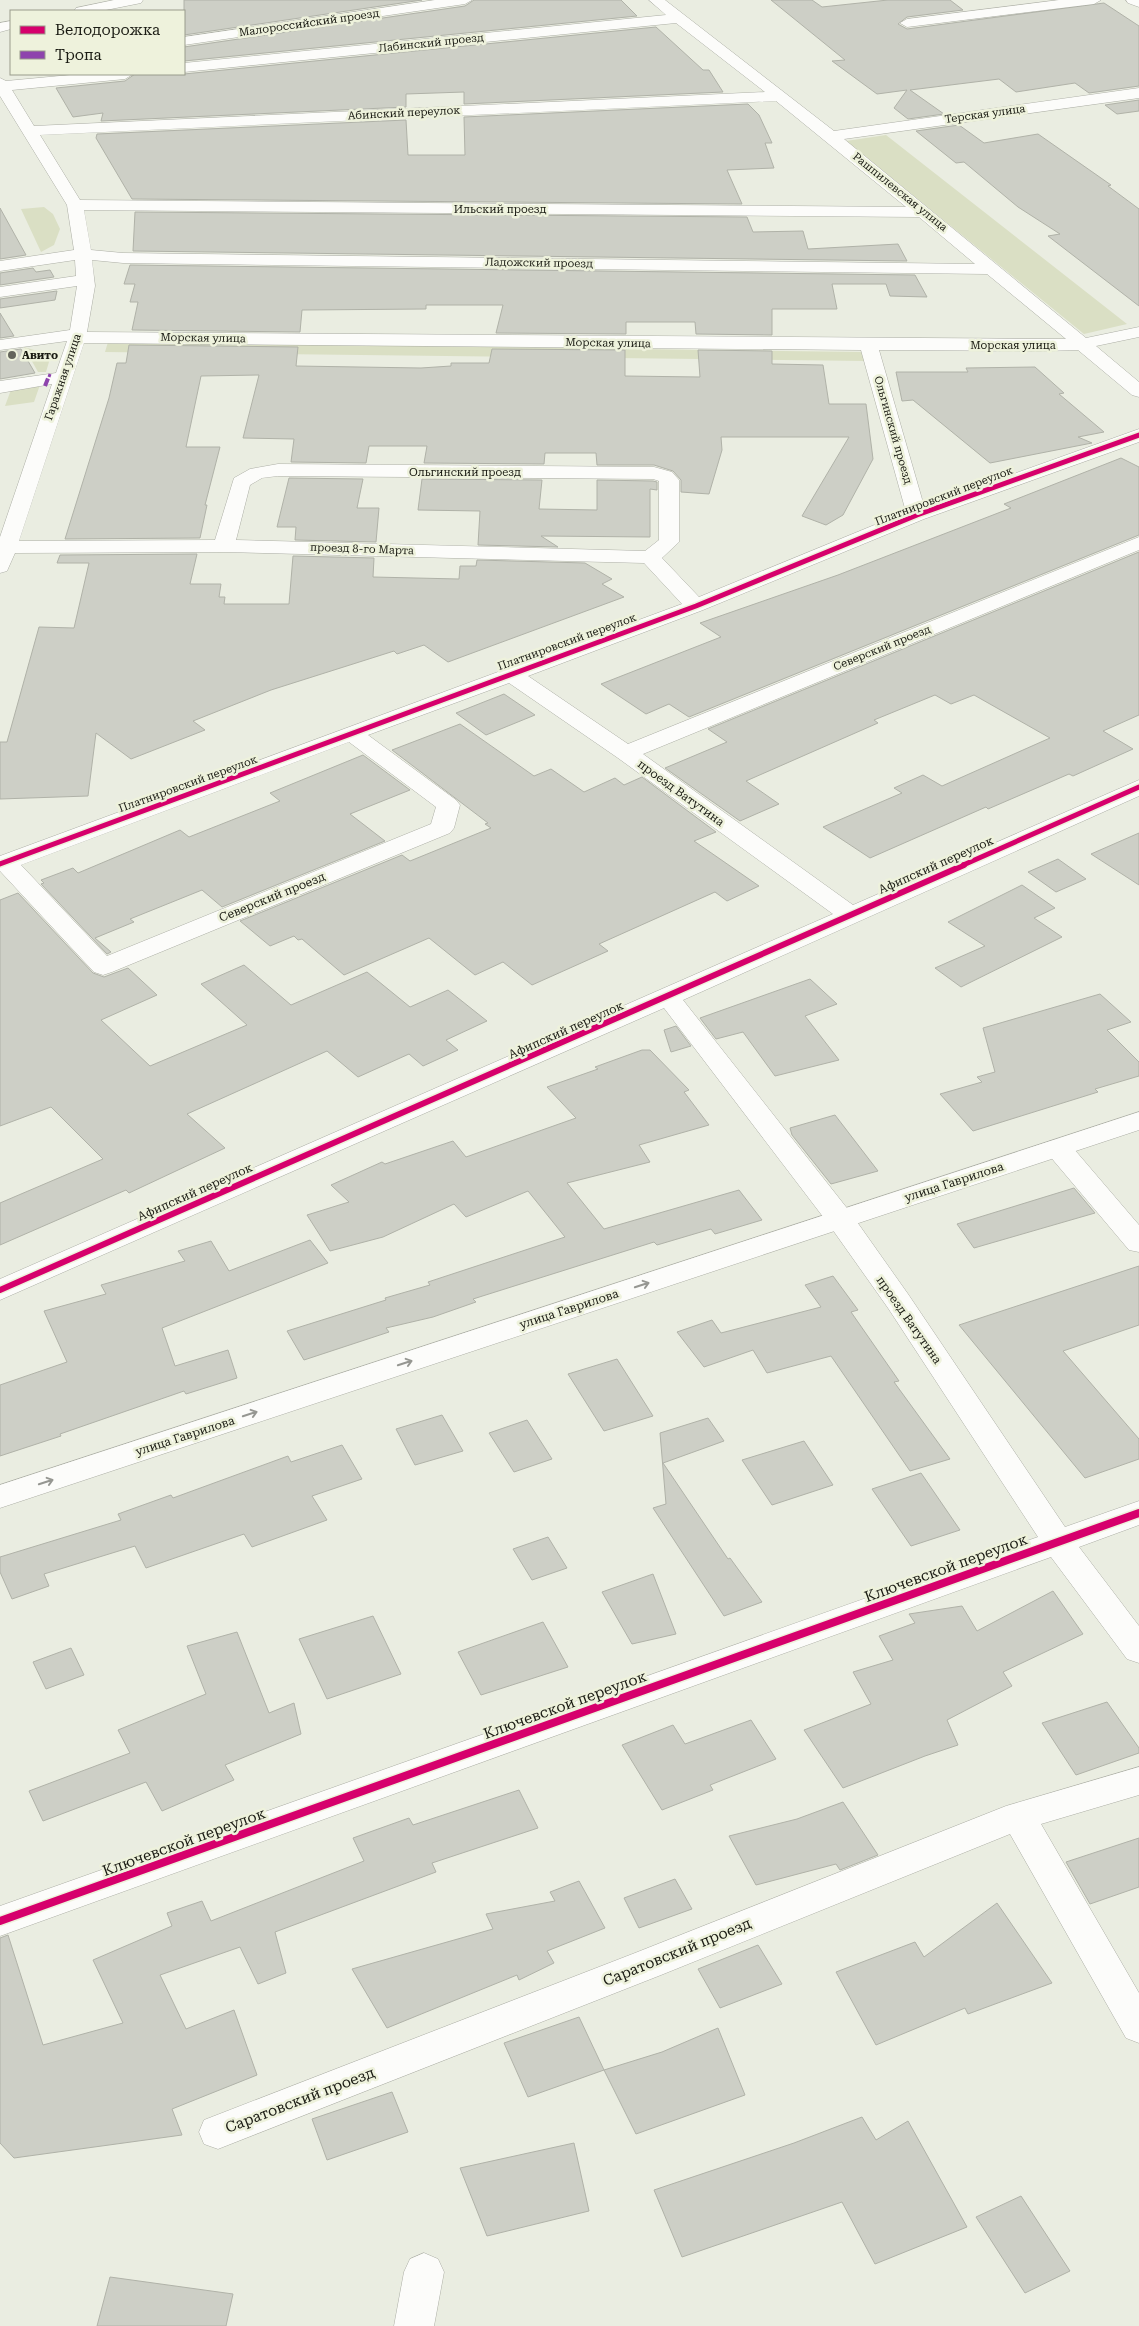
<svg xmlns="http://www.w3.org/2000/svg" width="1139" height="2326" font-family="'Roboto Serif',serif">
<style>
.green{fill:#dadfc4}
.building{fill:#cdcfc6;stroke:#b0b2a8}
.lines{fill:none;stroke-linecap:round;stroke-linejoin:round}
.minor-casing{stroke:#acaea5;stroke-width:1}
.major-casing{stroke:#acaea5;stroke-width:1}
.minor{fill:#fcfcfa;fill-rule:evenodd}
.major{fill:#fcfcfa;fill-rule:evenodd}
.quiet-far1{stroke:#8e44ad;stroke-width:3;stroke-dasharray:5.5 3;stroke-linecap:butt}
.quiet{stroke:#8e44ad;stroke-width:4;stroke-dasharray:8 4;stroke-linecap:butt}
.cycleway-far2-casing{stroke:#eef2dc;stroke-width:8}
.cycleway-far1-casing{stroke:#eef2dc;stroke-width:9}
.cycleway-casing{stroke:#eef2dc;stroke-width:11}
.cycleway-far2{stroke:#d6006c;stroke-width:5}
.cycleway-far1{stroke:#d6006c;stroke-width:6}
.cycleway{stroke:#d6006c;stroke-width:8}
.oneway{stroke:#969792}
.poi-dot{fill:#63645b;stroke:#eef2dc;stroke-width:2}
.labels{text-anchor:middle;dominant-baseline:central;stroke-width:5;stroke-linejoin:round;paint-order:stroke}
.far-street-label{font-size:11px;fill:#1a1b13;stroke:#eef2dc}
.far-poi-label{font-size:11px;font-weight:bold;fill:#1a1b13;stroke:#eef2dc;text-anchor:start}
.street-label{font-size:12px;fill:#1a1b13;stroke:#eef2dc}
.near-street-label{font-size:15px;fill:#1a1b13;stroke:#eef2dc}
</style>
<rect width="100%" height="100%" fill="#eaede1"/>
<!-- green -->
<path class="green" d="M886 135 1127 324 1084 334 846 141Z
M44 207 53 214 60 229 54 245 41 252 21 209Z
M108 342 864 352 866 361 105 352Z
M24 347 51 355 46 372H38Z
M41 382 34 402 5 406 12 387Z"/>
<!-- building -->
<path class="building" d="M184 0H422L184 35Z
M474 0H621L637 16 184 61V47L465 6Z
M771 0H812L822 7 888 0H950L963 10 907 17 898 24 907 29 1104 3 1139 26V86L1089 93 1075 83 1016 92 999 79 910 90 944 114 908 119 894 108 907 90 877 94 832 61 845 60Z
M656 27 703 70H709L723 92 464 104V92L406 94V107L101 121 103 113 73 117 56 88 125 81 135 74H184Z
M1139 100V111L1117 114 1105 105Z
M748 104 759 115 772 143H765L774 168 727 170 742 204 132 199 96 138 97 134 406 120 408 155H465L464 117Z
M959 125 984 143 1038 134 1111 185 1108 186 1139 209V306L1048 236 1060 234 1018 207 964 162 956 163 916 131Z
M0 208 26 255 0 259Z
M135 212 747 217 753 232 803 231 808 249 898 244 907 261 133 251Z
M130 265 915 275 927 297 890 296 886 284H832L837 309H772V335L696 334 695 322H626V334L496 333 503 305H426V309L302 310 300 332 132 330 138 302H130L135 284H124Z
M33 268 36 272 50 270 54 277 0 285V273Z
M57 291 55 300 0 308V299Z
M0 313 14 336 0 338Z
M129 345 298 347 296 366 421 368 451 366V363H489L492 349 625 350V376L700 377 698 350 772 351V364L823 365 829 404H866L873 459 843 515 826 525 802 516 849 437H721L722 450 709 494 681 492V480L673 471 654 465H597L596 453H545L544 464 424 463 427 446H369L366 463 291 462 294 439 243 438 259 375 201 376 186 447H220L205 505H207L200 538 65 539 109 398 117 363H126Z
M21 349 35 373 0 379V352Z
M1035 367 1064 393 1059 394 1104 432 1078 437 1092 443 990 463 913 400 902 401 896 372H968L966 368Z
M1121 458 1139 467V535L689 717 669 704 646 714 601 684 721 637 700 623 838 575 1011 508 1004 504Z
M289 478 363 479 357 508H379L376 542 295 540 296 527H277Z
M422 479 542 480 539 509 597 510V480L653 481 657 482V490L650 489V537L541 536 558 547 478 545 480 511 418 510Z
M1139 552V715L1103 731 1133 749 1073 776 1069 774 988 809 986 807 870 858 823 827 902 793 894 788 923 775 942 786 1050 738 974 695 951 704 935 695 874 720 878 723 746 781 779 804 740 821 665 768 727 742 708 729Z
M197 554 190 584H221L219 597H225L224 604H289L293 556 374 558 373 577 459 579 460 566H476L477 560 585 563 612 579 602 584 624 597 448 662 424 645 397 654 394 651 271 690 193 721 205 730 131 759 96 733 88 796 0 799V742H7L39 627 74 628 89 563H57L60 555Z
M504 694 535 715 486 735 456 713Z
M460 724 534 776 551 769 584 792 615 778 624 785 642 777 716 832 694 841 759 886 727 901 715 892 599 944 608 951 532 985 503 962 475 975 429 938 344 975 302 939 298 940 294 936 270 946 240 921 402 855 410 861 491 828 485 824 488 823 392 750Z
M363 755 410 790 350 814 385 841 222 907 202 890 130 919 134 922 95 938 111 952 107 954 41 884 44 883 41 880 73 868 78 873 180 830 189 837 280 801 270 793Z
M1139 833V885L1091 854Z
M1058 859 1086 879 1056 892 1028 872Z
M1022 885 1055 908 1034 918 1062 937 961 987 935 968 985 946 948 922Z
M18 893 93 973 104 977 128 968 157 995 101 1020 150 1066 247 1025 201 984 244 965 291 1005 367 972 410 1007 448 990 487 1021 446 1040 458 1050 423 1066 409 1054 358 1077 327 1051 187 1114 225 1148 129 1193 126 1190 0 1245V1203L103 1159 51 1107 0 1126V900Z
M810 979 837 1004 805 1016 839 1060 775 1076 743 1032 716 1039 700 1018Z
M1100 994 1131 1022 1107 1030 1139 1062V1076L1095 1089 1098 1092 973 1131 940 1094 982 1082 977 1077 995 1072 983 1028Z
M676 1026 691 1046 671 1052 664 1030Z
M642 1050H650L689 1090 684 1092 709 1125 639 1145 650 1162 567 1183 604 1229 739 1190 762 1220 715 1234 711 1229 657 1245 654 1242 473 1299 476 1302 433 1317 386 1328 389 1332 304 1360 287 1331 386 1300 385 1298 430 1285 428 1282 565 1237 528 1191 466 1217 454 1204 383 1237 330 1251 307 1215 349 1202 331 1185 382 1162 385 1164 453 1141 466 1157 576 1118 547 1087 598 1069 595 1067Z
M835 1115 878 1171 831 1184 792 1135 790 1128Z
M1074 1188 1095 1213 974 1248 957 1224Z
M310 1240 328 1263 162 1328 175 1366 228 1350 237 1378 186 1394 184 1391 60 1434 61 1436 0 1456V1385L67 1362 44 1311 106 1294 101 1285 185 1261 178 1251 211 1241 229 1271Z
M1139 1266V1325L1063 1351 1139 1439V1459L1085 1478 959 1325Z
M833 1276 858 1310 851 1312 899 1381 894 1382 950 1459 910 1471 831 1356 767 1373 753 1350 704 1367 677 1332 712 1320 721 1333 821 1307 805 1285Z
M617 1359 653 1416 604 1431 568 1374Z
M442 1415 463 1451 415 1465 396 1429Z
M708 1418 724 1441 663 1463 728 1559 730 1558 762 1602 724 1616 653 1508 666 1504 660 1433Z
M527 1420 552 1459 514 1472 489 1433Z
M804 1441 833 1485 772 1505 742 1460Z
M342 1445 362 1479 312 1496 327 1520 252 1547 244 1534 146 1568 135 1546 44 1574 49 1586 12 1599 0 1572V1557L121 1520 118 1514 171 1495 173 1498 288 1456 291 1462Z
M921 1473 960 1530 911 1546 872 1489Z
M548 1537 567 1568 532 1580 513 1549Z
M653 1574 676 1634 632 1644 602 1592Z
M1053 1591 1083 1634 1003 1672 1012 1686 947 1720 958 1745 925 1756 843 1788 804 1730 871 1704 853 1672 893 1660 879 1636 915 1623 909 1614 962 1606 977 1631Z
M373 1616 401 1674 327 1699 299 1639Z
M543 1622 568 1667 481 1695 458 1652Z
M237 1632 269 1713 294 1703 301 1734 225 1765 234 1780 162 1811 146 1782 43 1821 29 1791 130 1753 118 1730 206 1694 187 1646Z
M71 1648 84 1675 46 1689 33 1662Z
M1107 1702 1139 1748V1753L1076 1775 1042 1723Z
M751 1720 776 1759 710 1785 713 1790 662 1810 622 1745 673 1725 685 1744Z
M519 1790 538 1828 432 1863 436 1872 275 1932 286 1973 258 1984 240 1947 160 1975 186 2029 234 2010 257 2075 172 2109 182 2135 14 2158 0 2143V1938L8 1935 43 2045 123 2023 93 1960 172 1926 167 1913 202 1901 211 1921 364 1861 353 1838 409 1818 413 1825Z
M843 1802 878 1855 840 1870 836 1864 756 1885 729 1836 797 1819Z
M1139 1838V1887L1090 1904 1066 1862Z
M675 1879 692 1909 639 1928 624 1898Z
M579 1881 605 1928 547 1951 554 1963 519 1980 517 1975 387 2028 352 1969 493 1929 486 1914 555 1901 550 1892Z
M997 1903 1052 1983 968 2014 965 2008 876 2045 836 1972 915 1942 924 1957Z
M758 1945 782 1984 720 2008 698 1969Z
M579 2017 604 2070 528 2097 504 2043Z
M718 2028 745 2095 636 2134 604 2070 662 2052Z
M392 2092 408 2132 327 2160 312 2119Z
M862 2117 876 2140 908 2121 967 2227 875 2264 842 2202 682 2257 654 2190 794 2143Z
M574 2143 589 2211 487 2236 460 2168Z
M1021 2196 1070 2271 1025 2293 976 2217Z
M110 2277 233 2294 226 2326H97Z"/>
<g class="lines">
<!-- minor casing -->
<g class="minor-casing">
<path id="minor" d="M114 0H143L141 3 101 11H74L76 8Z
M435 0H472L465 4 184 45V37Z
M649 0H665L834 131 1139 88V98L844 139 1086 338 1139 327V337L1096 346 1139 382V397L1132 395 1078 350 1042 351 879 350 924 506 1139 429V442L924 519 703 610 528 676 628 744 1139 537V550L643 754 853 905 1139 780V796L683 1000 850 1212 908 1294 1065 1527 1139 1501V1525L1079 1547 1139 1626V1663L1127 1659 1051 1557 0 1936V1906L1038 1537 888 1308 830 1226 664 1008 0 1300V1279L833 914 618 758 509 683 368 735 456 800 460 805 454 828 450 833 112 972 103 975 94 972 0 871V856L682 604 644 563 224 552 15 553 7 571 0 573V537L52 384 0 393V381L56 373 67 341 0 350V340L70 330 77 286 0 297V287L76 276 75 260 0 271V261L74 250 67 205 0 96V78L6 81 81 74H133L125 79 12 90 34 126 765 92 676 23 184 72V63L666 15ZM776 101 906 207 80 200 40 135ZM84 210 919 217 975 264 123 253 91 250ZM92 260 123 263 987 274 1066 339 87 332 95 286ZM84 343 861 350 906 512 699 597 662 558 679 542V480L672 472 654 467 278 464 250 469 234 478 215 540 19 541ZM278 476 653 479 659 481V540L645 551 236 540 250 485 262 478ZM349 742 436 807 431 824 107 956 21 865Z
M1059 0H1101L1094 4 907 27 900 23 907 19Z
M1126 0H1139V7L1128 3Z
M11 21V29L0 32V23Z
M1058 1139 1068 1142 1139 1225V1252L1129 1250 1048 1154 1044 1148 1048 1142Z
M1139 1767V1795L1041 1824 1139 1993V2043L1126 2038 1010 1834 661 1975 218 2149 204 2144 199 2132 204 2120 635 1953 1006 1806Z
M424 2253 438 2259 444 2272 434 2326H394L404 2272 410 2259Z"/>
</g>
<!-- major casing -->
<g class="major-casing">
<path id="major" d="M1139 1112V1130L0 1508V1485Z"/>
</g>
<!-- minor -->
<use href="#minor" class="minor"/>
<!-- major -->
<use href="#major" class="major"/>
<!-- quiet-far1 -->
<path class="quiet-far1" d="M49 377 50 374"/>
<!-- quiet -->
<path class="quiet" d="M45 386 49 376"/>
<!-- cycleway-far2 casing -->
<g class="cycleway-far2-casing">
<path id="cycleway-far2" d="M0 864 696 606 917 515 1139 435
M961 866 1139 787"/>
</g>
<!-- cycleway-far1 casing -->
<g class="cycleway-far1-casing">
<path id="cycleway-far1" d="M0 1290 964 865"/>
</g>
<!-- cycleway casing -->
<g class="cycleway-casing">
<path id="cycleway" d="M0 1921 1139 1513"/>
</g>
<!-- cycleway-far2 -->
<use href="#cycleway-far2" class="cycleway-far2"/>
<!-- cycleway-far1 -->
<use href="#cycleway-far1" class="cycleway-far1"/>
<!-- cycleway -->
<use href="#cycleway" class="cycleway"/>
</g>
<!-- one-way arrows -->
<defs><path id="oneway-shaft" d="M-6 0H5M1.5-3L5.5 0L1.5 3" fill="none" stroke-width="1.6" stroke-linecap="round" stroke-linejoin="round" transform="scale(1.25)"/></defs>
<g class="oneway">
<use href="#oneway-shaft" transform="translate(642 1285) rotate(-18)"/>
<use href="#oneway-shaft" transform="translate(405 1363) rotate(-18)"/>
<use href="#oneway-shaft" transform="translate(250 1414) rotate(-18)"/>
<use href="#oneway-shaft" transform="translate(46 1482) rotate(-18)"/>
</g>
<!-- markers -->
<circle class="poi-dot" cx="12" cy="355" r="5"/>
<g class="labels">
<!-- far-street labels -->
<g class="far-street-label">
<text transform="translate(309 23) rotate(-8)">Малороссийский проезд</text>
<text transform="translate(431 43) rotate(-6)">Лабинский проезд</text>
<text transform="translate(404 113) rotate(-3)">Абинский переулок</text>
<text transform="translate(985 114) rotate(-8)">Терская улица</text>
<text transform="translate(900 192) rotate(39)">Рашпилевская улица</text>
<text x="500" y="209">Ильский проезд</text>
<text transform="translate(539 263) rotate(1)">Ладожский проезд</text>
<text transform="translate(203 338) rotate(1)">Морская улица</text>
<text transform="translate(608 343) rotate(1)">Морская улица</text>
<text x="1013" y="345">Морская улица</text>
<text transform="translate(63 377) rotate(-71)">Гаражная улица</text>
<text transform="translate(893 430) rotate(74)">Ольгинский проезд</text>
<text x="465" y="472">Ольгинский проезд</text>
<text transform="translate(944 496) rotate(-21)">Платнировский переулок</text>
<text transform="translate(362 549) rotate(2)">проезд 8-го Марта</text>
<text transform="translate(567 642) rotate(-20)">Платнировский переулок</text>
<text transform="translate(882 648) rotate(-22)">Северский проезд</text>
<text transform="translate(188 784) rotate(-20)">Платнировский переулок</text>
</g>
<!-- far-poi labels -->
<g class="far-poi-label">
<text x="22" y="355">Авито</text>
</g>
<!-- street labels -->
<g class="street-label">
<text transform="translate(681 793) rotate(36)">проезд Ватутина</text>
<text transform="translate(936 865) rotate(-24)">Афипский переулок</text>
<text transform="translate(272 897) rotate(-22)">Северский проезд</text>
<text transform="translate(566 1030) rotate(-24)">Афипский переулок</text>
<text transform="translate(954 1182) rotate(-18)">улица Гаврилова</text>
<text transform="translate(195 1192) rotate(-24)">Афипский переулок</text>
<text transform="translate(569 1309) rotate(-18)">улица Гаврилова</text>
<text transform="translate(909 1320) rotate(55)">проезд Ватутина</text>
<text transform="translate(185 1436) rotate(-18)">улица Гаврилова</text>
</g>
<!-- near-street labels -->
<g class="near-street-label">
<text transform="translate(946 1568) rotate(-20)">Ключевской переулок</text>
<text transform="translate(565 1705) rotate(-20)">Ключевской переулок</text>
<text transform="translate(184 1842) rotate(-20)">Ключевской переулок</text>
<text transform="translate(677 1952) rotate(-22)">Саратовский проезд</text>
<text transform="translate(300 2100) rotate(-21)">Саратовский проезд</text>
</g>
</g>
<!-- legend -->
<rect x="10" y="10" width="175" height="65" fill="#eef2dc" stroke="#999c8c"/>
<rect x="20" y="26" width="25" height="8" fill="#d6006c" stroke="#999c8c"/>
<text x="55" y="35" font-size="15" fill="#1a1b13">Велодорожка</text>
<rect x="20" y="51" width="25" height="8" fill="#8e44ad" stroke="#999c8c"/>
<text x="55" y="60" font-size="15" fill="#1a1b13">Тропа</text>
</svg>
